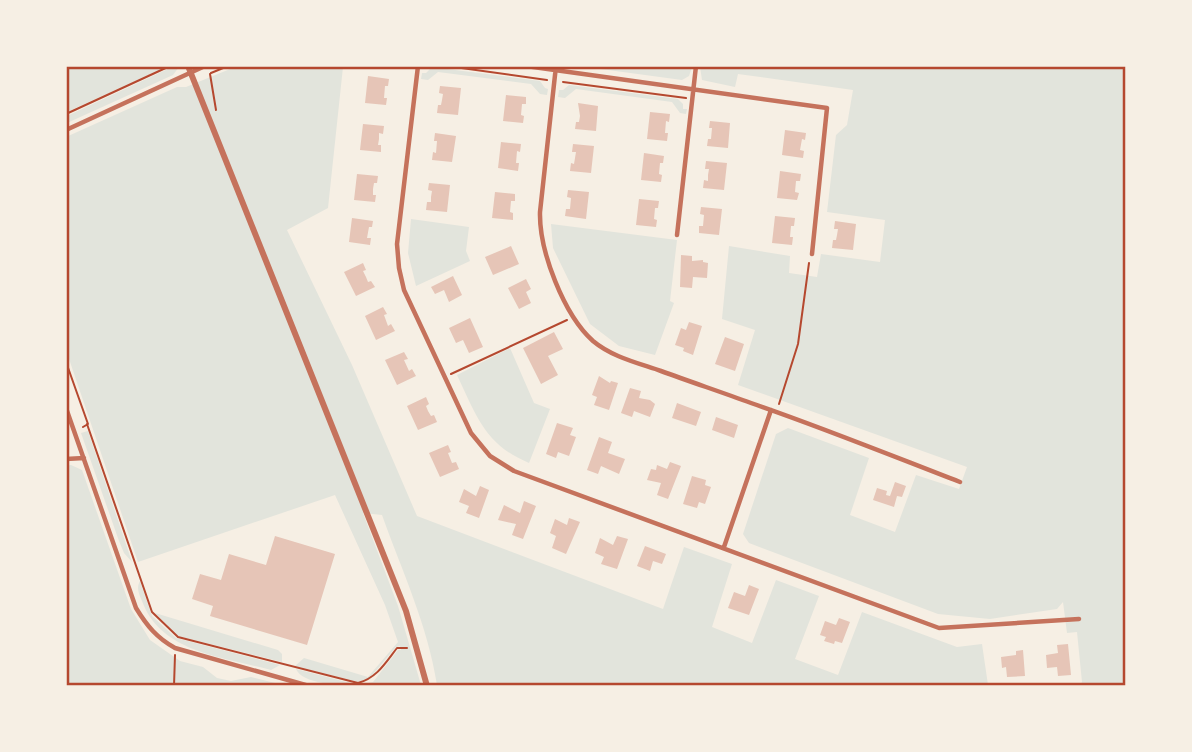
<svg xmlns="http://www.w3.org/2000/svg" width="1192" height="752" font-family="Raleway,sans-serif">
<style>
.green{fill:#e2e4dc}
.building{fill:#e6c5b7}
.lines{fill:none;stroke-linecap:round;stroke-linejoin:round}
.path{stroke:#b5482f;stroke-width:2}
.minor{stroke:#c5725c;stroke-width:4.5}
.tertiary{stroke:#c5725c;stroke-width:6}
.neatline{fill:none;stroke:#b5482f;stroke-width:2.5}
</style>
<rect width="100%" height="100%" fill="#f6efe4"/>
<!-- green -->
<path class="green" d="M67 66H166V67L67 112Z
M172 67H179L173 75 67 123V116Z
M235 67H343L328 208 287 230 352 365 417 516 663 609 684 547 732 564 712 627 752 643 776 580 819 596 795 659 838 675 862 612 957 647 982 644 988 685H437C428 626 402 571 382 515L363 513 398 606 421 685C397 685 306 693 296 669L358 685 373 682 398 650H401L400 646 396 647 370 678 358 682 295 666 304 658 368 677 398 642 385 605 335 495 138 562 67 353 66 137 177 87H186Z
M432 67 540 81 545 88 548 89 547 95 540 94 531 84 438 72 428 80 421 79 422 73H426Z
M586 67H692L689 76 682 80Z
M700 67H1125V685H1080L1082 682 1077 632 1067 633 1063 602 1057 609 990 619 938 614 749 543 743 534 776 434 788 428 869 458 850 515 895 532 916 475 959 489 967 467 738 385 755 330 722 319 729 246 790 256 789 273 817 277 821 254 880 262 885 220 827 212 836 135 847 125 853 90 738 74 735 87 702 80Z
M569 85 678 99 683 104V109H687L686 114 680 113 672 102 576 89 565 98 558 97 559 90H563Z
M411 219 469 227 466 251 470 261 416 286 408 253Z
M551 224 677 240 670 301 674 303 655 355 619 346 590 324 553 248Z
M510 348 534 403 550 409 529 463C485 445 476 415 457 375Z
M88 431 132 562 124 553 119 541 81 433Z
M71 465 82 470 131 609 150 640 180 661 203 667 217 678 231 681 251 677 283 685 67 686 66 466Z
M140 581 152 616 176 638 280 665 271 670C224 657 161 653 142 601 139 594 136 588 140 581Z
M155 613 278 650 282 654V662L178 636Z"/>
<!-- building -->
<path class="building" d="M368 76 389 79 388 86H385L384 98H387L386 105 365 103Z
M440 86 461 88 458 115 437 113 438 105H441L442 100 443 94 439 93Z
M506 95 526 97V104H522L521 115 524 116 523 123 503 121Z
M578 103 598 106 596 131 575 129 576 122H579L580 116Z
M650 112 670 114 669 122 666 121 665 133H668L667 141 647 139Z
M710 121 730 123 728 148 707 146 708 139H711L712 128H709Z
M363 124 384 126 383 134 379 133V139L378 145H381V152L360 150Z
M785 130 806 133 805 140 802 139 800 150 804 151 803 158 782 155Z
M435 133 456 136 452 162 432 160 433 152 436 153 437 141H434Z
M501 142 521 144 520 152 517 151 516 163H519L518 171 498 168Z
M573 144 594 146 591 173 570 171 571 163 574 164 576 152H572Z
M644 153 664 156 663 163H660L659 174 662 175 661 182 641 180Z
M706 161 727 163 724 190 703 188 704 180 708 181V175L709 169H705Z
M780 171 801 174 800 181H796L795 192 799 193 797 200 777 198Z
M357 174 378 176 377 183H374L373 189V195H376L375 202 354 200Z
M429 183 450 185 447 212 426 210 427 202H431V197L432 191 428 190Z
M568 190 589 192 586 219 565 216 566 209H570L571 198 567 197Z
M495 192 515 194V201H511L510 212 513 213V220L492 218Z
M639 199 659 201 658 208H655L654 219 657 220 656 227 636 225Z
M701 207 722 209 719 235 699 233V226H703L704 215 700 214Z
M775 216 795 218 794 226H791L790 237H793L792 245 772 243Z
M352 218 373 221 372 227H369L367 238H371L370 245 349 242Z
M835 221 856 224 853 250 832 248 833 240H836L837 235 838 229H834Z
M511 246 519 264 493 275 485 257Z
M681 255 692 256V261L703 260V262L708 263 707 278 693 277 692 288 680 287Z
M363 263 366 270 363 271 366 277 368 282 371 281 375 287 356 296 344 272Z
M453 276 462 295 449 302 444 290 435 294 431 287Z
M526 279 531 289 526 292 531 303 519 309 508 288Z
M383 307 387 314 384 315 388 326 391 324 395 331 376 340 365 316Z
M470 318 483 347 469 353 463 340 456 343 449 328Z
M689 322 702 326 693 355 683 351 684 348 675 345 681 328 686 330Z
M554 332 563 349 548 356 558 375 541 384 523 348Z
M725 337 744 344 735 371 715 364Z
M404 352 408 359 404 360 409 371 412 369 416 376 397 385 385 360Z
M599 376 610 383 611 381 618 383 609 410 594 405 597 397 592 395Z
M630 388 641 391 639 398 650 400 655 404 650 417 634 411 632 417 621 413Z
M426 397 429 404 426 406 428 411 431 416 434 415 437 422 418 430 407 406Z
M677 403 701 412 696 426 672 418Z
M716 417 738 425 734 438 712 430Z
M557 423 573 428 570 435 576 437 569 456 558 452 556 458 546 454Z
M599 437 612 442 608 453 625 459 619 474 601 466 598 474 587 470Z
M448 445 451 452 448 453 452 463 456 462 459 469 440 477 429 453Z
M670 462 681 466 668 499 657 495 661 483 647 480 651 469 656 470 657 465 667 469Z
M692 476 706 480 705 485 711 487 705 504 699 502 697 508 683 504Z
M895 482 906 486 902 497 897 496 894 507 873 500 877 488 887 491 886 495 890 496Z
M480 486 489 490 479 518 466 513 469 506 459 502 464 489 476 496Z
M524 501 536 506 523 539 512 535 516 524 498 520 504 505 520 513Z
M569 518 580 522 566 554 552 548 556 536 550 533 555 519 567 525Z
M275 536 335 554 307 645 210 616 213 606 192 599 200 574 221 580 229 554 266 565Z
M617 536 628 539 617 569 601 564 604 557 595 553 600 538 613 545Z
M645 546 666 554 662 564 653 561 650 571 637 566Z
M749 585 759 589 749 615 728 608 734 592 745 596Z
M839 618 850 622 842 643 835 641 834 644 824 641 826 637 820 635 825 621 836 625Z
M1068 644 1071 675 1058 676 1057 667 1047 668 1046 655 1058 653 1057 645Z
M1023 650 1025 676 1007 677 1006 667 1002 668 1001 657 1016 655V651Z"/>
<g class="lines">
<!-- path -->
<path class="path" d="M447 66 547 80
M211 73 228 66
M210 74 216 110
M563 82 686 98
M66 114 170 66
M66 362 88 424 83 427
M451 374 567 320
M779 404 798 344 809 263
M87 424 152 612 178 637 358 683C377 678 386 662 397 648H407
M174 686 175 655"/>
<!-- minor -->
<path class="minor" d="M418 66 397 244 399 268 404 290 471 433 490 456 514 471 939 628 1079 619
M526 66 827 108 812 254
M556 66 540 212C539 251 564 315 593 341 612 357 638 363 661 371 691 382 721 392 751 403 821 427 890 455 960 482
M66 130 205 66
M677 235 696 66
M66 408 136 608C147 626 157 638 175 648L309 686
M66 459 84 458
M724 547 771 410"/>
<!-- tertiary -->
<path class="tertiary" d="M188 66 406 611 427 686"/>
</g>
<!-- border -->
<rect width="1192" height="752" fill="none" stroke="#f6efe4" stroke-width="136"/>
<rect x="68" y="68" width="1056" height="616" class="neatline"/>
</svg>
